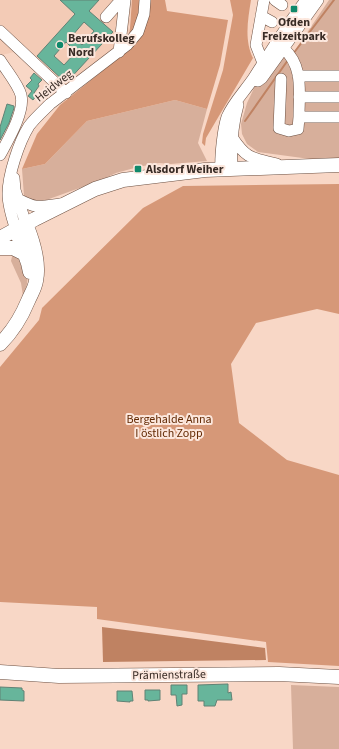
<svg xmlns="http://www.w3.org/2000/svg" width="339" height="749" font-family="'Source Sans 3',sans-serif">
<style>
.built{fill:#f3cbb6}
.green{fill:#d7af9b}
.forest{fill:#d69878}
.water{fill:#bf8262}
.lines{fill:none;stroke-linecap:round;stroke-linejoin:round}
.stream{stroke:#bf8262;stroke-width:2}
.building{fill:#67b59b;stroke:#608275;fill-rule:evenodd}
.minor-casing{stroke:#6c5042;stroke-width:12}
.major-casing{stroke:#6c5042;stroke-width:15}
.minor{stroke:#fff;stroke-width:11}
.major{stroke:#fff;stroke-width:14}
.poi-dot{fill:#10896b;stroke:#fce7dd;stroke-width:1.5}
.labels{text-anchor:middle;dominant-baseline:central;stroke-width:4;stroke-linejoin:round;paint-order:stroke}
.poi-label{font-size:12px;font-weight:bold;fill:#382b25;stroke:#fce7dd;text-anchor:start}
.street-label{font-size:12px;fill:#382b25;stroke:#fce7dd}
.park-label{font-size:12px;fill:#632a04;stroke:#fce7dd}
</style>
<rect width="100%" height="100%" fill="#f8d7c6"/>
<!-- built -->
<path class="built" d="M0 0H132L128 39 61 93 14 52 2 55 0 54Z"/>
<!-- green -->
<path class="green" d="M329 0H339V158L310 159 258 152 247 144 242 134 241 124 247 103 256 84 286 53 294 52Z
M175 100 207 109 198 143 207 161 171 164 159 163 138 167 116 173 99 181 38 203 24 196 22 169 45 164 87 121Z
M13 252C19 255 26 270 27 277 28 282 26 291 23 296L21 283 11 261Z
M291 685 339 687V749H293Z"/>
<!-- forest -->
<path class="forest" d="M132 0H165L167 11 228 20 220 65 207 109 175 100 87 121 45 164 22 169 37 134 60 105 126 52 130 28Z
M230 0H251C248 19 244 40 253 58L206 138 205 146 202 143 203 134 223 70 233 15Z
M339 184V314L317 309 256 323 231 364 239 423 287 460 339 475V666L268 662 266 642 97 619V607L0 602V367L39 320 42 308 143 208 183 186Z"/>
<!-- water -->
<path class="water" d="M102 627 265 648 266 660 103 662Z"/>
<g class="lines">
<!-- stream -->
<path class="stream" d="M293 54 334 0
M245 121 288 60"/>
</g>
<!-- building -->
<path class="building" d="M60 0H99L89 11 113 32 66 83 37 56 75 14ZM84 22 94 31 82 45 72 36ZM66 42 76 52 64 65 54 56Z
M34 73 42 80 38 84 39 86 34 93 37 95 33 100 28 96 32 91 26 86 32 80 30 78Z
M7 104 14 106V108L9 123 0 140V127Z
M228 684V693L231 692 232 700H217L215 706H204V701H198V685Z
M171 685H187V694H182V705L177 706 176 695H171Z
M0 687 22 688V690L24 691V701L0 700Z
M145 690H160V700L148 701V700H145Z
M117 691H132L133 701H130V702L117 701Z"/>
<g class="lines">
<!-- minor casing -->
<g class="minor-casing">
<path id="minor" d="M275 0 282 5
M261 16 272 22
M106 17 121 0
M0 31 66 93
M283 48C304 66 299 92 299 117H339
M119 52 125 0
M0 60C6 70 18 84 21 95 25 112 8 140 0 155
M263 63 256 45 264 0
M298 76H339
M281 79 279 128 289 131 298 129 299 117
M255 80 258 81 262 78 318 0
M299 97H339
M232 137C247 160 253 158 277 164
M221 169C220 157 223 129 227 117 233 103 244 92 253 79 270 52 287 25 306 0
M232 169C231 147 232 126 238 105
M14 178 15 190 26 224
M18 199C37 209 39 207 60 204
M16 230C12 218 8 206 8 194 8 175 19 142 29 126 35 118 43 111 50 104L127 45 138 32 144 14 145 0"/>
</g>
<!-- major casing -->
<g class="major-casing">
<path id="major" d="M16 230 28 263 30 272
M0 238 35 219 95 189 123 180 205 170 339 165
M0 248H13L25 254
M0 344C13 331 21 318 28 301 31 294 35 288 36 281 40 262 33 241 26 224
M0 672 59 676 279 674 339 677"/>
</g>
<!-- minor -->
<use href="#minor" class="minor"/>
<!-- major -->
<use href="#major" class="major"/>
</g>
<!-- markers -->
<g class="poi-dot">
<rect x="290" y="5" width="8" height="8" rx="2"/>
<circle cx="60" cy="45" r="4"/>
<rect x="134" y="165" width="8" height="8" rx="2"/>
</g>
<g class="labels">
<!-- poi labels -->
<g class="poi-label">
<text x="294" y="22" text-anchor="middle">Ofden<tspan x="294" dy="14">Freizeitpark</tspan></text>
<text x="68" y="38">Berufskolleg<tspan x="68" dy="14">Nord</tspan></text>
<text x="146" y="169">Alsdorf Weiher</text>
</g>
<!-- street labels -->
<g class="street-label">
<text transform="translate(54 86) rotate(-38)">Heidweg</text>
<text transform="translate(169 675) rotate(-1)">Prämienstraße</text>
</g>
<!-- park labels -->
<g class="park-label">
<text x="169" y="419">Bergehalde Anna<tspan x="169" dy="14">I östlich Zopp</tspan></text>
</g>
</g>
</svg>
